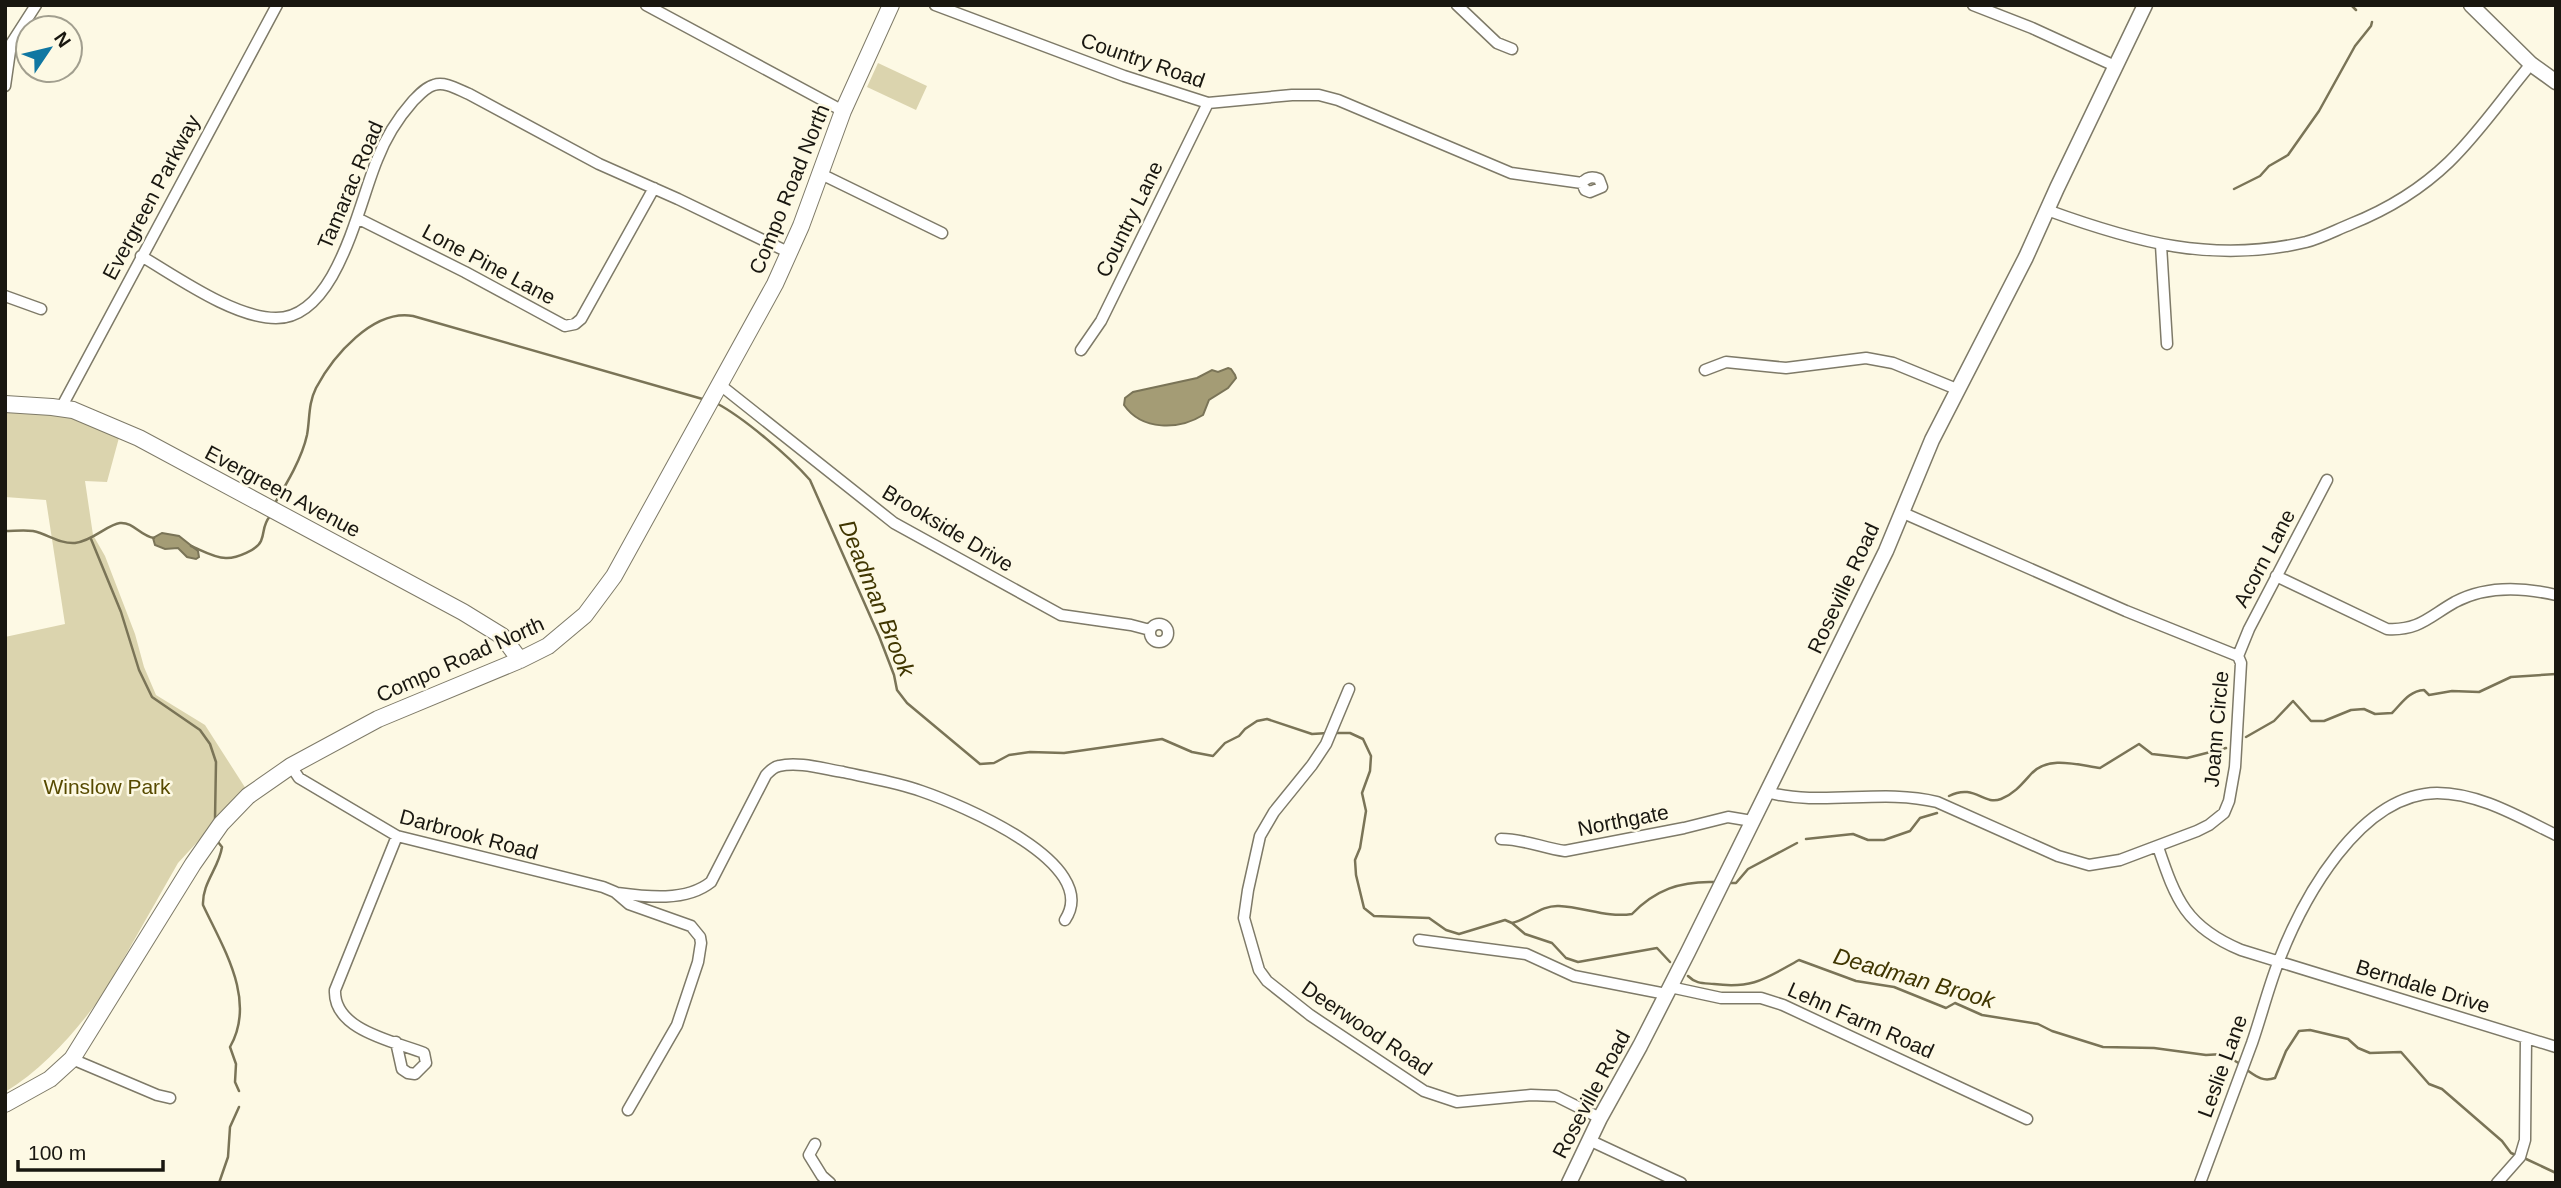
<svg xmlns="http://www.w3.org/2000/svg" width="2561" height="1188" font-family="Arial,sans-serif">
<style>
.green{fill:#dbd4ae}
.water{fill:#a49c75;stroke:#7a7457;stroke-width:2}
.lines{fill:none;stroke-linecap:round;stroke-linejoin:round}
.stream{stroke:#7a7457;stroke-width:2.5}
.minor-casing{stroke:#7e7a68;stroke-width:13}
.tertiary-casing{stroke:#7e7a68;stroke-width:17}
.secondary-casing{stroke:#7e7a68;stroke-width:18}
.minor{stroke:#fff;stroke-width:10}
.tertiary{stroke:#fff;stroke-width:14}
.secondary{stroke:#fff;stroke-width:16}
.labels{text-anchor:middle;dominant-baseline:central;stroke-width:5;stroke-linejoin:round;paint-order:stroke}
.street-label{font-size:21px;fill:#191710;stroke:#fdf9e4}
.park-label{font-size:21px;fill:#574a00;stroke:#fdf9e4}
.water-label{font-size:23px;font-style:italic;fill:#403601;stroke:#fdf9e4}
</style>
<rect width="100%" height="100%" fill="#fdf9e4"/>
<!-- green -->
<path class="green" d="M878 63 927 86 916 110 867 87Z
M5 409 63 413 120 434 107 482 85 481 93 535 105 556 135 634 144 667 156 695 205 725 246 789 178 863 104 993C77 1030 45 1068 5 1092V637L65 624 46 500 5 497Z"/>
<!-- water -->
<path class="water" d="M1228 368 1231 369 1235 375 1236 378 1228 388 1209 400 1203 415C1179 430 1142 431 1124 405L1125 398 1133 392 1197 378 1212 370 1218 372Z
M162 533 179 536 198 551 199 557 196 559 187 557 178 548 165 549 155 545 153 538Z"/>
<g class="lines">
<!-- stream -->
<path class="stream" d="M2351 5 2356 10
M2234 189 2260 176 2269 166 2288 155 2319 111 2355 46 2371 26 2372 22
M716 403C743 417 790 457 810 480L879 636 894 675 897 690 907 703 980 764 994 763 1009 755 1030 752 1064 753 1162 739 1192 752 1213 756 1225 743 1239 736 1245 729 1257 721 1267 719 1312 734 1328 733
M275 503C287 483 302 458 307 435 310 419 308 404 316 388 333 356 373 309 413 316L706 400
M5 531C14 531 24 530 33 531 48 534 59 544 75 543 93 541 108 524 120 523 134 522 139 535 154 538
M91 539 121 612 139 670 152 697 200 730 210 744 216 762 215 819
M191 546C201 550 216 559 227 558 237 558 257 550 261 541 265 532 262 526 270 516
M1334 733H1350L1363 739 1371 756 1370 771 1362 793 1366 811 1360 848 1355 860 1356 875 1364 908 1374 916 1429 918 1446 930 1459 934 1505 920 1512 923 1525 934 1552 943 1566 958 1578 962 1657 948 1670 962
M2246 737 2274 721 2293 701 2311 721H2324L2351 710 2364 709 2375 714 2392 713C2402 703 2409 691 2424 690L2429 695 2452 691 2479 692 2511 677 2556 674
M1949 796C1975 783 1983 806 2001 799 2014 794 2022 784 2031 774 2048 755 2078 765 2100 768L2139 744 2152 754 2187 758 2226 748
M1806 839 1853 834 1868 840H1884L1910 831 1920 818 1937 813
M218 842 222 847C219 868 202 883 203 905 223 948 257 1000 230 1047L236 1064 235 1082 239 1091
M1731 883H1736L1748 869 1797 843
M1512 923C1529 919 1541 905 1559 906 1584 907 1607 918 1632 914 1655 890 1680 881 1714 882
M1688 976C1696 984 1703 983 1714 984 1754 989 1766 978 1799 960L1856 981 1894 987 1946 1008 1955 1003 1982 1015 2038 1024 2052 1031 2103 1047 2154 1048 2206 1055 2223 1054 2242 1065
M2247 1070C2257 1077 2263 1082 2275 1078L2286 1051 2299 1031 2310 1030 2348 1039 2358 1048 2370 1053 2401 1052 2429 1084 2442 1089 2502 1141 2511 1153 2518 1156
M2524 1158 2556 1173
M219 1183 228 1157 230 1127 239 1107"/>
<!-- minor casing -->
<g class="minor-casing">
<path id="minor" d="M646 5 843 111
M935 5 1124 76 1208 103 1292 95H1319L1338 100 1511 173 1582 183C1587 177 1592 176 1599 179L1602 187 1590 192 1585 190 1582 183
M1457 5 1497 43 1512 49
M1973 5 2032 28 2115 66
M5 86 11 44 36 5
M821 174 942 233
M2047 210C2135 242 2213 264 2306 242 2321 238 2336 230 2351 224 2386 210 2421 189 2449 162 2479 133 2504 96 2531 64
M357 218 465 272 565 326 575 324 581 319 654 188
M2161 245 2167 344
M141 256C177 277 234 318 276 318 337 318 358 205 377 160 385 139 398 118 413 101 419 95 426 87 434 85 445 81 459 90 469 94L599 164 678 199 790 253
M5 296 41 309
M1081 350 1101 321 1208 103
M1705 370 1726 362 1786 368 1866 358 1893 363 1959 390
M719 384 894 523 1061 615 1131 625 1150 630
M61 408 277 5
M2276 576 2387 629C2419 631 2430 616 2455 602 2487 585 2522 587 2556 595
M1150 633a9 9 0 1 1 18 0a9 9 0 1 1-18 0Z
M2238 656 2249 629 2327 480
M1349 689 1326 744 1312 765 1274 812 1260 836 1248 890 1244 918 1259 970 1267 981 1310 1015 1424 1091 1457 1102 1531 1095 1556 1096 1600 1118
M291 766 299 778 397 836 603 887 615 892 629 904 691 926 700 937 701 943 698 962 677 1025 628 1110
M1766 792C1822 807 1881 788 1937 802L2058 856 2089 865 2120 860 2197 831 2209 825 2224 813 2229 801 2235 767 2241 663 2238 656 2126 611 1901 512
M1501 839C1524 839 1543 848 1565 851L1684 828 1728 817 1752 821
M2158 847C2176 900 2186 927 2241 950L2556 1047
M617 893C647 897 686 902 711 882L766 775C770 771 773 767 779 766 798 761 824 769 843 772 869 778 896 782 921 791 959 804 1103 863 1065 920
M1419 940 1526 954 1574 976 1666 994
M1670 987 1721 998H1761L1783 1005 2027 1119
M396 1042 402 1069 408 1073 415 1074 426 1063 424 1053C393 1041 333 1030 335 990L397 836
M72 1059 157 1095 170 1098
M1589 1140 1681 1183
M815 1144 809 1155 822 1176 830 1183
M2200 1183C2217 1136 2235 1090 2252 1043 2261 1017 2268 989 2278 963 2302 900 2359 794 2437 793 2479 793 2519 817 2556 835
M2497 1183 2520 1157 2525 1140 2526 1038"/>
</g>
<!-- tertiary casing -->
<g class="tertiary-casing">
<path id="tertiary" d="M2471 5 2531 64 2556 82
M1569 1183 1600 1118 1640 1046 1688 952 1886 551 1932 440 2026 257 2057 188 2145 5"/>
</g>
<!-- secondary casing -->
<g class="secondary-casing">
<path id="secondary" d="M5 404 52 407 73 410 139 438 463 612 502 636 520 660
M5 1104 50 1079 72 1059 193 864 221 824 248 796 291 766 378 719 520 660 548 646 585 615 614 576 775 284 801 226 843 111 891 5"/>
</g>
<!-- minor -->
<use href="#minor" class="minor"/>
<!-- tertiary -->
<use href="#tertiary" class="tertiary"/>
<!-- secondary -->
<use href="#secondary" class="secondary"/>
</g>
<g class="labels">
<!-- street labels -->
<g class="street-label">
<text transform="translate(1143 60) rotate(19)">Country Road</text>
<text transform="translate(350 185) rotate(-67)">Tamarac Road</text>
<text transform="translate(789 189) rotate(-68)">Compo Road North</text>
<text transform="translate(151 197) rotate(-62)">Evergreen Parkway</text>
<text transform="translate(1129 219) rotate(-64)">Country Lane</text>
<text transform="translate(489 264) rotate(28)">Lone Pine Lane</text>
<text transform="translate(283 491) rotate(28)">Evergreen Avenue</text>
<text transform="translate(948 528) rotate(31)">Brookside Drive</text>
<text transform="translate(2264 558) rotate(-62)">Acorn Lane</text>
<text transform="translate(1843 588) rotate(-65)">Roseville Road</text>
<text transform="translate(460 659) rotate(-24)">Compo Road North</text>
<text transform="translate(2216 729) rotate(-85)">Joann Circle</text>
<text transform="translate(1623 820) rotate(-11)">Northgate</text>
<text transform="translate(469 834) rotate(15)">Darbrook Road</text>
<text transform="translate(2423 986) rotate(17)">Berndale Drive</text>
<text transform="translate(1861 1020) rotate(24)">Lehn Farm Road</text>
<text transform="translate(1367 1028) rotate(34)">Deerwood Road</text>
<text transform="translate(2222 1066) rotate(-70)">Leslie Lane</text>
<text transform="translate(1591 1094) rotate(-62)">Roseville Road</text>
</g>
<!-- park labels -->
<g class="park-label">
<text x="107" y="786">Winslow Park</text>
</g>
<!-- water labels -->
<g class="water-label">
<text transform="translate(877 598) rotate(68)">Deadman Brook</text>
<text transform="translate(1914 978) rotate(16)">Deadman Brook</text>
</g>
</g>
<!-- border -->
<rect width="2561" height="1188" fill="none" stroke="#191710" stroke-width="14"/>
<!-- north arrow -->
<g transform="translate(49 49) rotate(55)"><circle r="33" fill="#fdf9e4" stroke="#a29f8f" stroke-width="2"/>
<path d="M0-5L12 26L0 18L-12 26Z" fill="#1077a2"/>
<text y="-10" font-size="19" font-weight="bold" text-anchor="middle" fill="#191710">N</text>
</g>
<!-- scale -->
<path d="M18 1160v10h145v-10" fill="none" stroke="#191710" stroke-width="3.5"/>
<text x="28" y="1160" font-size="21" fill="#191710" stroke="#fdf9e4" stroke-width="5" paint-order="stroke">100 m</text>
</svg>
